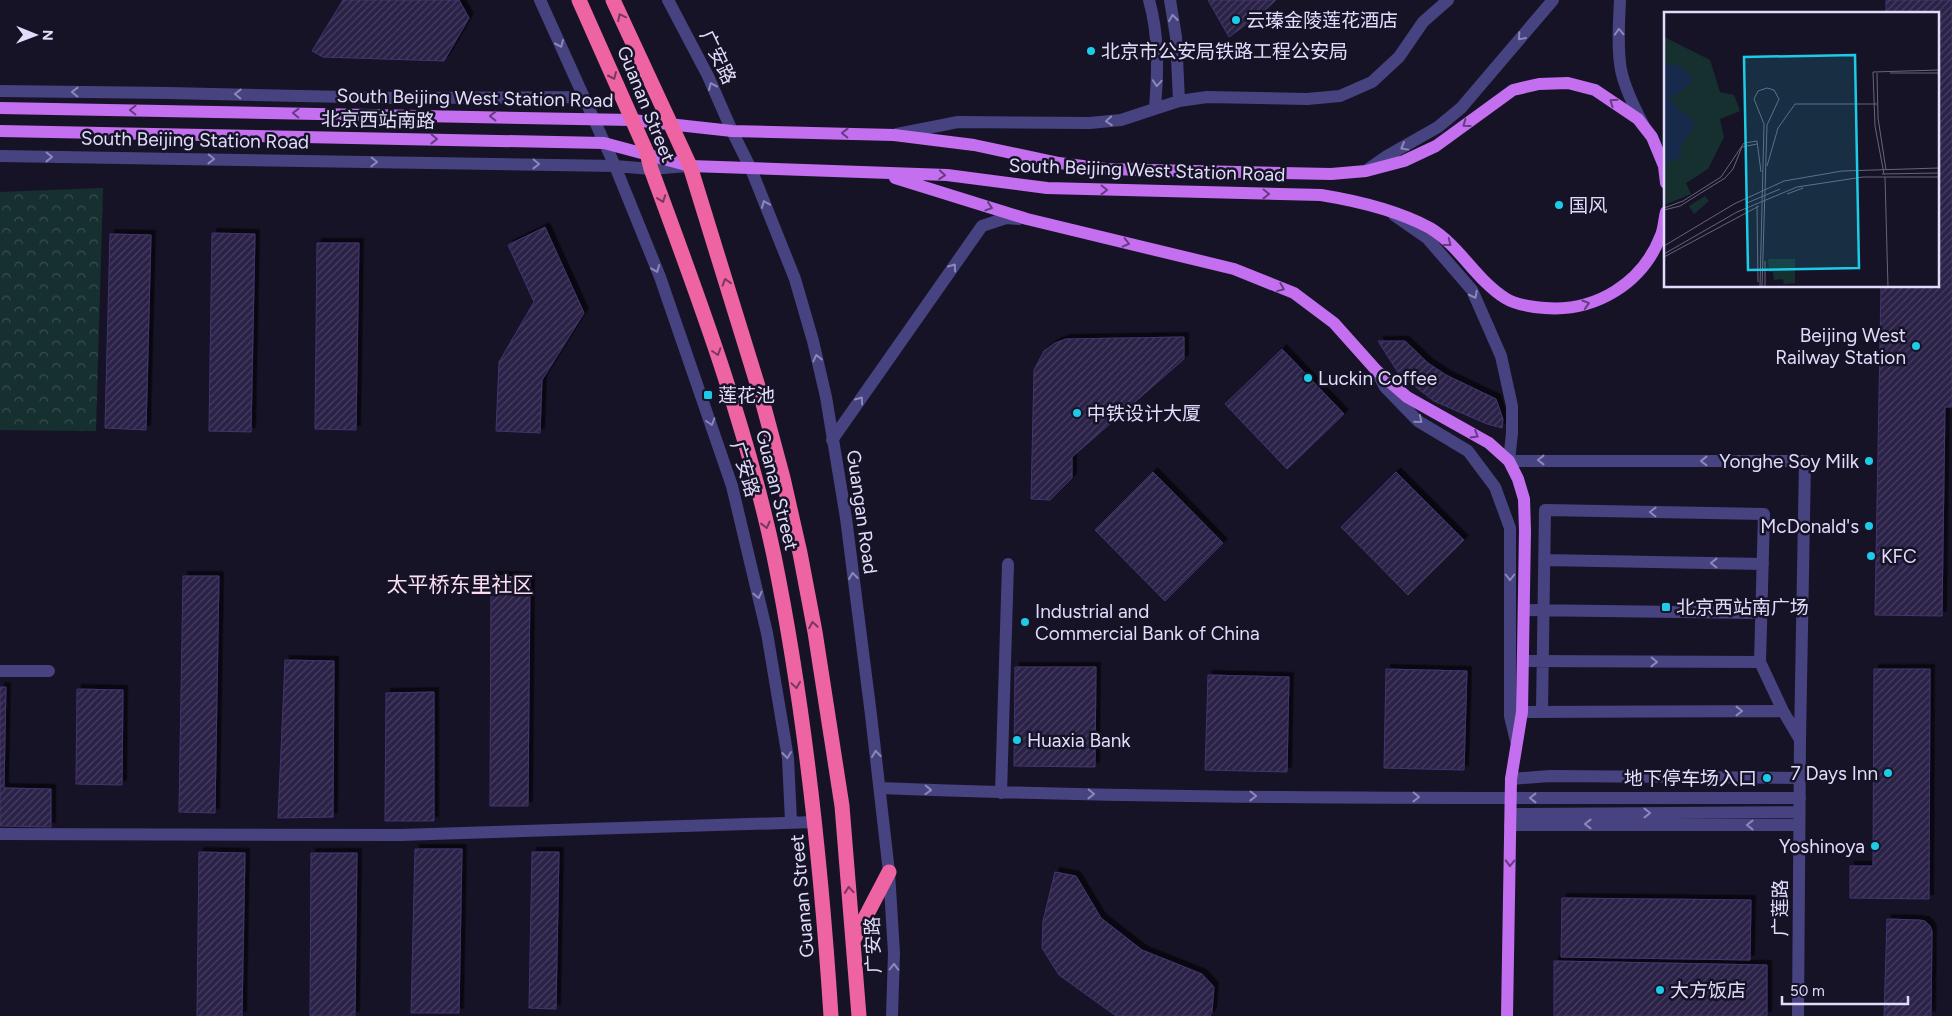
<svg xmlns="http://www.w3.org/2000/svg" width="1952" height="1016" font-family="Figtree,'Noto Sans SC',sans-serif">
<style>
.park{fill:url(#park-crowns)}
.building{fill:url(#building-hatch);stroke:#43356f;filter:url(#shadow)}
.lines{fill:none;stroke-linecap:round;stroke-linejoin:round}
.minor{stroke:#474381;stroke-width:12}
.major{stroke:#c46fef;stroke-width:12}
.highway{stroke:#ee64a2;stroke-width:15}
.oneway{stroke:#78375e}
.oneway2{stroke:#8c88b8}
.oneway3{stroke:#653c81}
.poi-dot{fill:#1dcbe7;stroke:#171327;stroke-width:2}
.labels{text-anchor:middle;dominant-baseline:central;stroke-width:5;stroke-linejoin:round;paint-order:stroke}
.poi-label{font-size:19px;fill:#e1dcfb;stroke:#171327;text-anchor:start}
.street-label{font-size:19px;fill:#e1dcfb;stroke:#171327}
.quarter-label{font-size:21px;fill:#fbdef0;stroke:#171327}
.inset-road{fill:none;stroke:#68637c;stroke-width:1}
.view{fill:#1dcbe7;fill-opacity:0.15;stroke:#1dcbe7;stroke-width:2.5}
.inset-edge{fill:none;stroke:#e1dcfb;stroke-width:2.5}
</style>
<defs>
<pattern id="park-crowns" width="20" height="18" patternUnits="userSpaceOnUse" patternTransform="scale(1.25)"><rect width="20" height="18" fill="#163030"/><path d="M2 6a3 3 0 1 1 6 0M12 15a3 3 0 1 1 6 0" fill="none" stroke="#384d4f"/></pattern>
<pattern id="building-hatch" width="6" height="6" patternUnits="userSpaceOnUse" patternTransform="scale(1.25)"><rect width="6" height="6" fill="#2a2146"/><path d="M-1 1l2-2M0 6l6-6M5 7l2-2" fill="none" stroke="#494162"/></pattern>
<filter id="shadow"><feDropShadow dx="4.5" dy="-4.5" stdDeviation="0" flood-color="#0009"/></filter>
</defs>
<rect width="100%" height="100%" fill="#171327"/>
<!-- park -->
<path class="park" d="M103 188 96 431 0 430V192Z"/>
<!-- building -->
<path class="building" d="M343 0H459L469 18 444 61 323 57 312 51Z
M1208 0H1276L1262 13 1229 37Z
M1886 0H1952V407H1945L1942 616 1875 615 1881 286H1938V14H1886Z
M545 227 584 313 542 380 540 433 496 431 499 362 534 302 508 245Z
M212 233 255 234 251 432 209 431Z
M110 234 151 235 146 430 105 428Z
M317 243H359L356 430 315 429Z
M1184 337V359L1072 457V478L1050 500 1031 499 1034 370 1044 351 1055 343 1066 339Z
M1378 341H1405L1428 363 1446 375 1496 399 1503 419 1502 428 1487 424 1434 401 1399 374Z
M1282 349 1344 414 1287 469 1225 404Z
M1153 472 1223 543 1165 601 1095 530Z
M1396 472 1464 540 1408 595 1341 527Z
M183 576H219L215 813 179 812Z
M491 576 530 577 528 806H490Z
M285 660 334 661 333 817 278 818Z
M1015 667H1096L1095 767 1014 766Z
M1386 669 1467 671 1464 770 1384 768Z
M1874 669H1930L1929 899 1850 898V866H1873Z
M1208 675 1289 677 1287 772 1205 770Z
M0 687H6L4 788 51 789V827L0 826Z
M77 689 123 690 122 785 76 784Z
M434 692V821H385L386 693Z
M415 849H462L459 1013H411Z
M199 852 245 853 242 1016H197Z
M532 852H559L556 1009 529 1008Z
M311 853H357L355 1016H310Z
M1055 872 1076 876 1101 918 1142 950 1202 974 1214 987 1212 1012 1210 1016H1116L1059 975 1042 948 1043 921Z
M1562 898 1751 900 1750 960 1561 957Z
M1887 919 1919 920 1925 921 1930 926 1932 931 1931 1016H1884Z
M1554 961 1767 965V1016H1554Z"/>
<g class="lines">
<!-- minor -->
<path class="minor" d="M540 0 615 166 660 277 732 486 767 633 788 758 791 821
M668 0 708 76 732 131 751 169 795 279 813 341 826 397 846 518 871 715 889 872 894 953 892 1016
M1149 0C1159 36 1158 71 1155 108
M1170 0 1176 37 1179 101
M1620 0C1619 22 1617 48 1621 70 1625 89 1634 107 1643 124
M0 91 169 93 394 98 584 97
M897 134 958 122 1090 123 1121 120 1179 101 1207 97 1307 99 1340 96 1372 82 1399 57 1423 22 1448 0
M0 156 615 166 651 169 687 166
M1367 170 1387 156 1438 127 1461 108 1553 0
M1394 215 1427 238 1472 290 1501 356 1512 406V433L1509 461H1805L1800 740 1798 1016
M1376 370 1385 387 1418 421 1468 451 1495 487 1510 528V716L1516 741
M832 440 982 226 1006 218 1019 219
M1544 560 1763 564
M1524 610 1761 613
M1523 661 1760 662
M0 671H49
M1542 711 1545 510 1764 514 1760 662 1783 711 1799 738
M1522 712 1783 711
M1511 779 1550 776 1800 778
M880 788C1186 800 1493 798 1800 798
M1001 793 1008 564
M1511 814 1799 812
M1510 825H1799
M0 834 400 835 815 822"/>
<!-- major -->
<path class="major" d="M0 108 632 120 732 131 894 135 974 145 1059 163 1106 169 1331 174 1366 171 1404 161 1436 146 1513 90 1539 84 1568 83 1595 90 1638 119 1652 137 1664 166 1666 183
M0 131 604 143 690 166 947 175 1047 188 1321 195C1358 201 1397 210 1430 228 1460 246 1476 280 1505 298 1516 305 1532 307 1545 308 1596 312 1643 283 1661 235 1664 228 1664 219 1666 212
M895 178 1027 219 1234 269 1294 293 1334 323 1376 370 1407 397 1489 443 1509 461 1518 479 1524 499 1525 531 1522 712 1511 779 1507 1016"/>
<!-- highway -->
<path class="highway" d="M579 0 647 153 651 169C698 296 746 424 774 556 805 708 821 862 831 1016
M613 0 690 166 761 396 783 478 800 553 815 632 842 806 859 1016
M854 939 889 872"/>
</g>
<!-- one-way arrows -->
<defs><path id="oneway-chevron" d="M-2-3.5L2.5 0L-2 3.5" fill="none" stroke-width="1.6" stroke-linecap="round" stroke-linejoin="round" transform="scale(1.25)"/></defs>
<g class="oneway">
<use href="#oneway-chevron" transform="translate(621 17) rotate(-116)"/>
<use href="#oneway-chevron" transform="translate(613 76) rotate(66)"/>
<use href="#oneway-chevron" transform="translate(662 199) rotate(70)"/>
<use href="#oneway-chevron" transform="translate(726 282) rotate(-107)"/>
<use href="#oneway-chevron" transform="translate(717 352) rotate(72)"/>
<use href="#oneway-chevron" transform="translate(766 525) rotate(76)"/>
<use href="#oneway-chevron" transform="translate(813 625) rotate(-100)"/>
<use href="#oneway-chevron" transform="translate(796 685) rotate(82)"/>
<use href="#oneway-chevron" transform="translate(849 890) rotate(-95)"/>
</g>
<g class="oneway2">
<use href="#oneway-chevron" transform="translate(1173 18) rotate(-97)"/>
<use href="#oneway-chevron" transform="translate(1619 32) rotate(-93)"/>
<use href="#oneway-chevron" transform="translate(1521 37) rotate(131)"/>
<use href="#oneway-chevron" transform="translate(560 44) rotate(66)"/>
<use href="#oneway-chevron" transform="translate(1157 83) rotate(94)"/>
<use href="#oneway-chevron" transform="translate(712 86) rotate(-114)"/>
<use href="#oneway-chevron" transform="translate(75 92) rotate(-179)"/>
<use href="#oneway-chevron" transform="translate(238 94) rotate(-179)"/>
<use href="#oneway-chevron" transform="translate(1109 121) rotate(176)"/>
<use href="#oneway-chevron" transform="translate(1404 147) rotate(151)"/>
<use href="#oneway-chevron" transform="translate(49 157) rotate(1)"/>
<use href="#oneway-chevron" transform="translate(211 159) rotate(1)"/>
<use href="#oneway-chevron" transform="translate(374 162) rotate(1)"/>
<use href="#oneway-chevron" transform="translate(536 164) rotate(1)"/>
<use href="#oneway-chevron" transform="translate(765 204) rotate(-112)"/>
<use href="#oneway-chevron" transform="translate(953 267) rotate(-55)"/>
<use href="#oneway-chevron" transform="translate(656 269) rotate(68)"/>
<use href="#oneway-chevron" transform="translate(1474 295) rotate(63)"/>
<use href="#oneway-chevron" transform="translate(817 358) rotate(-102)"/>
<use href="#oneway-chevron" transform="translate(860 400) rotate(-55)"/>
<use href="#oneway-chevron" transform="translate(1419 420) rotate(39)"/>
<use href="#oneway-chevron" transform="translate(711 422) rotate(72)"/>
<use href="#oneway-chevron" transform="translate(1541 460) rotate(-180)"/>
<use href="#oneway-chevron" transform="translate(1704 461) rotate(-180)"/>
<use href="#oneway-chevron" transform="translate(1653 512) rotate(-179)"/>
<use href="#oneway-chevron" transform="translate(1714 563) rotate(-179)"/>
<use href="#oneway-chevron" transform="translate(853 576) rotate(-97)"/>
<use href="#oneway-chevron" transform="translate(1510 577) rotate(90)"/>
<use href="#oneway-chevron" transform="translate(758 595) rotate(77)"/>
<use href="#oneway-chevron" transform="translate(1654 662) rotate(1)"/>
<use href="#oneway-chevron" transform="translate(1739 711)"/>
<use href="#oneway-chevron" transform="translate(876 754) rotate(-97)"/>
<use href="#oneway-chevron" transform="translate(787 755) rotate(83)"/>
<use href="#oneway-chevron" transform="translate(928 790) rotate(2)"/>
<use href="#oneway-chevron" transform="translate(1091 794) rotate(1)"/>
<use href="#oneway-chevron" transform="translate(1253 796) rotate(1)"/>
<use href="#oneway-chevron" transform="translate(1416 797) rotate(1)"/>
<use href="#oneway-chevron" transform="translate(1533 798) rotate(180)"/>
<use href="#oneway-chevron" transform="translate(1647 813)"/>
<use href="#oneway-chevron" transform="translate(1588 824) rotate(-180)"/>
<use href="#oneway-chevron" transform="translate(1750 825) rotate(-180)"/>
<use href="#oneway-chevron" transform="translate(894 967) rotate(-89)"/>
</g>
<g class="oneway3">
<use href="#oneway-chevron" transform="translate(1613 102) rotate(-146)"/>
<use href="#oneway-chevron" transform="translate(133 110) rotate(-179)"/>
<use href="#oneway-chevron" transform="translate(296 113) rotate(-179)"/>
<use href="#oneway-chevron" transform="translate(493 116) rotate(-179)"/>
<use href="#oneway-chevron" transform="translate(1466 124) rotate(144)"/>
<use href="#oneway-chevron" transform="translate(845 133) rotate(-179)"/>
<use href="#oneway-chevron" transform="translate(434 139) rotate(1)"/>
<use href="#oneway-chevron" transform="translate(942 175) rotate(4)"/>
<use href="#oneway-chevron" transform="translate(1104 190) rotate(1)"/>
<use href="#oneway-chevron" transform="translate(1266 194) rotate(1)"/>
<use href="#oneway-chevron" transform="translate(989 207) rotate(18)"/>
<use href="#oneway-chevron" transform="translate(1126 243) rotate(14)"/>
<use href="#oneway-chevron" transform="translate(1448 243) rotate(38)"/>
<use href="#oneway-chevron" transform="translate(1281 288) rotate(22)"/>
<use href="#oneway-chevron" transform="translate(1586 304) rotate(-16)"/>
<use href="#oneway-chevron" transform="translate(1475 435) rotate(31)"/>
<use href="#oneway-chevron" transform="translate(1510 863) rotate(91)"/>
</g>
<!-- markers -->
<g class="poi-dot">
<circle cx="1236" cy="20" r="5"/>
<circle cx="1091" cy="51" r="5"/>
<circle cx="1559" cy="205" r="5"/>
<circle cx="1916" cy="346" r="5"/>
<circle cx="1308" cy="378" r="5"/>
<rect x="703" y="390" width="10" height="10" rx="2.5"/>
<circle cx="1077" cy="413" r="5"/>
<circle cx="1869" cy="461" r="5"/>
<circle cx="1869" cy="526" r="5"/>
<circle cx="1871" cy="556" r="5"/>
<rect x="1661" y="602" width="10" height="10" rx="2.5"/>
<circle cx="1025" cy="622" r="5"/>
<circle cx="1017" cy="740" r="5"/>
<circle cx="1888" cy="773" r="5"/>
<circle cx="1767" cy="778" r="5"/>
<circle cx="1875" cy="846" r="5"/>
<circle cx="1660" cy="990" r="5"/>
</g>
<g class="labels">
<!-- poi labels -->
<g class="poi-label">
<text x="1246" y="20">云瑧金陵莲花酒店</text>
<text x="1101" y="51">北京市公安局铁路工程公安局</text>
<text x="1569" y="205">国风</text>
<text x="1906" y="335" text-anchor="end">Beijing West<tspan x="1906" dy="22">Railway Station</tspan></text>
<text x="1318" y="378">Luckin Coffee</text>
<text x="718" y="395">莲花池</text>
<text x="1087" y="413">中铁设计大厦</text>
<text x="1859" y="461" text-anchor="end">Yonghe Soy Milk</text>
<text x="1859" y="526" text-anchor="end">McDonald's</text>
<text x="1881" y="556">KFC</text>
<text x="1676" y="607">北京西站南广场</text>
<text x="1035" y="611">Industrial and<tspan x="1035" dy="22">Commercial Bank of China</tspan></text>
<text x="1027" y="740">Huaxia Bank</text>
<text x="1878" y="773" text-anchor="end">7 Days Inn</text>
<text x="1757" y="778" text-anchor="end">地下停车场入口</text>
<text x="1865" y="846" text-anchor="end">Yoshinoya</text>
<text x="1670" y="990">大方饭店</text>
</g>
<!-- street labels -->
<g class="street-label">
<text transform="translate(718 57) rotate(64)">广安路</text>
<text transform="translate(475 98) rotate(1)">South Beijing West Station Road</text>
<text transform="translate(646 104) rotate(68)">Guanan Street</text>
<text transform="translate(378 120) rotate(1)">北京西站南路</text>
<text transform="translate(195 140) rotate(1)">South Beijing Station Road</text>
<text transform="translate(1147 170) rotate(2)">South Beijing West Station Road</text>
<text transform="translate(745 469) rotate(73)">广安路</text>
<text transform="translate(777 490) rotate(76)">Guanan Street</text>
<text transform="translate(862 512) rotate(82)">Guangan Road</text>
<text transform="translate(802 896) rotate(-95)">Guanan Street</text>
<text transform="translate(1780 908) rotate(-90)">广莲路</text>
<text transform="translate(873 945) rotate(-92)">广安路</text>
</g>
<!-- quarter labels -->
<g class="quarter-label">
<text x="460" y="584">太平桥东里社区</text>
</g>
</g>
<!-- overview -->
<g transform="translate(1664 12)">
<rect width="275" height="275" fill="#171327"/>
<path d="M0 25 46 48 56 80 70 83 76 99 56 107 60 125 44 157 22 171 27 182 0 193ZM104 247H131V271L120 272 119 267 110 268 109 260H105Z" fill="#163030"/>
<path d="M41 184 45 189 30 202 25 194Z" fill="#163030"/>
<path d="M0 52 15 54 28 65 27 72H21V77L6 86 16 100 28 105 30 114 17 134V145L5 150 0 149Z" fill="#172a4c"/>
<path class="inset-road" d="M209 60 211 114 220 162M209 60 275 58M213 61 214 106 222 158M226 61H275M103 154 114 116 131 92H213M218 162 275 161M221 165 224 275M123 182 139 176M83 191 116 177M93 194 94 270M0 196 19 189 57 165 80 131 93 129 97 160M0 198 16 194 61 166 69 157 78 135 93 132M0 234 70 192 120 169 178 159 275 156M0 242 73 200 133 175 199 165H275M0 245 95 194M101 249V275M96 275 100 112 90 87 94 79 103 76 110 78 115 87 103 113 98 275"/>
<path class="view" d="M191 43 195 256 84 258 80 45Z"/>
<rect width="275" height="275" class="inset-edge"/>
</g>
<!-- north arrow -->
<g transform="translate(35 35) rotate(91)" stroke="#171327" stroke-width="4" paint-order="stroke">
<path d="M0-4L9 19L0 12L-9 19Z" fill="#e1dcfb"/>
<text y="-8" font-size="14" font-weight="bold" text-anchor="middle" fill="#e1dcfb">N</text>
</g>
<!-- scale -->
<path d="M1782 996v8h126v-8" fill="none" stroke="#e1dcfb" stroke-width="2.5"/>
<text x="1790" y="996" font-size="15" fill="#e1dcfb" stroke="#171327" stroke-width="4" paint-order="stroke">50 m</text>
</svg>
